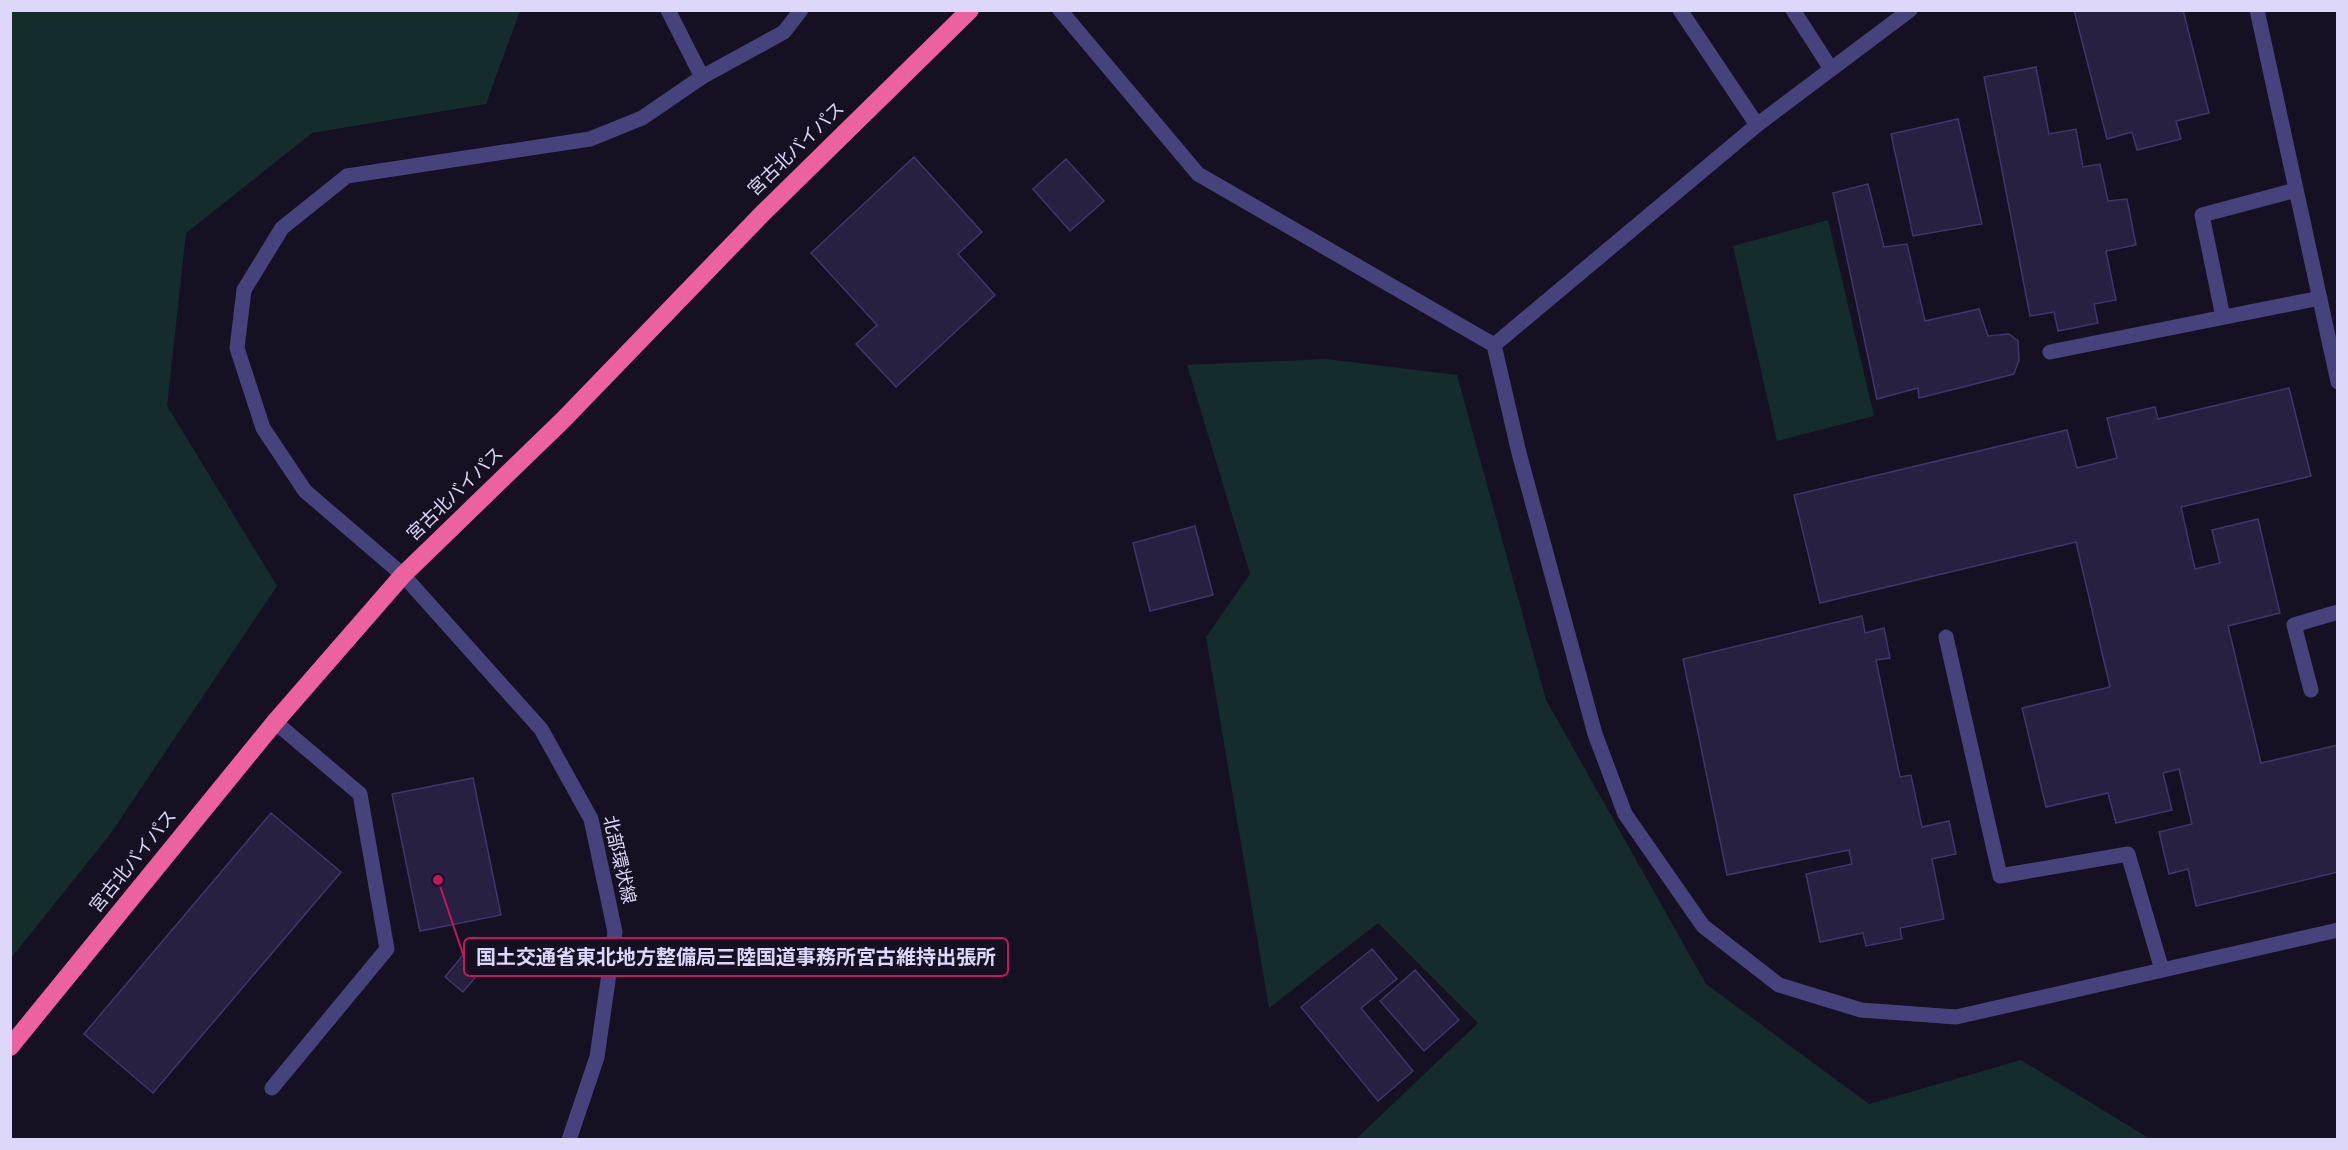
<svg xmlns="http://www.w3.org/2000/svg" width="2348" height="1150" font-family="Overpass,'Noto Sans JP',sans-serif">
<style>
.green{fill:#152c2c}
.building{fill:#282041;stroke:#41356a;stroke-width:1.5}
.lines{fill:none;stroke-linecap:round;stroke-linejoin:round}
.minor{stroke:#46427c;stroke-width:15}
.highway{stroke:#eb629f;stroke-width:18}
.labels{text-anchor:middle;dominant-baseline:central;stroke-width:4.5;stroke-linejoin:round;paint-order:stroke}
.street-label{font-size:18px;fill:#ddd8fa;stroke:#151123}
.leader{fill:none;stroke:#c2185b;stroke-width:2}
.callout-dot{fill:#c2185b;stroke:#151123;stroke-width:2}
.callout{fill:#151123;stroke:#c2185b;stroke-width:2}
.callout-label{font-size:20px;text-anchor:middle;font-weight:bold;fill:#ddd8fa}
</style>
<rect width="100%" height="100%" fill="#151123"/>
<!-- green -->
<path class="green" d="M11 10 520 11 486 104 312 133 186 233 167 406 277 586 111 833 11 958Z
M1828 220 1874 416 1777 441 1733 246Z
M1326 359 1457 375 1546 700 1706 984 1869 1104 2021 1060 2150 1139H1356L1478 1023 1378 923 1269 1008 1206 637 1250 574 1187 365Z"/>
<!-- building -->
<path class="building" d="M2074 10H2183L2209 113 2176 121 2181 139 2137 150 2132 132 2107 139Z
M2036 67 2049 134 2076 129 2083 167 2100 164 2108 201 2127 199 2136 245 2106 251 2116 300 2094 304 2098 323 2058 331 2054 312 2030 316 1984 77Z
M1958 119 1982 224 1913 236 1891 134Z
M914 157 982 232 958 254 995 295 896 387 856 344 877 325 811 253Z
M1066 159 1104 201 1070 231 1033 189Z
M1868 184 1884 247 1907 244 1925 321 1979 309 1988 336 2009 334 2018 341 2019 360 2014 374 1919 398 1918 388 1877 399 1833 193Z
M2289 388 2311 476 2181 507 2195 569 2220 563 2212 530 2258 519 2280 613 2228 626 2261 763 2338 745V872L2196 906 2188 869 2169 874 2159 832 2192 824 2179 769 2163 773 2172 810 2116 823 2108 793 2046 807 2022 708 2110 687 2076 542 1820 603 1794 495 2067 430 2077 468 2117 458 2107 418 2155 407 2158 419Z
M1195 526 1213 595 1150 611 1133 543Z
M1862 616 1865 633 1884 628 1890 658 1876 660 1900 777 1911 775 1922 827 1949 821 1956 854 1932 859 1944 919 1900 928 1902 939 1866 946 1863 933 1820 942 1806 874 1852 864 1849 850 1727 875 1683 659Z
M473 778 501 915 420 931 392 794Z
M271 813 341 872 153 1093 84 1034Z
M476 939 495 954 463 992 445 977Z
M1372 949 1397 979 1361 1008 1413 1071 1378 1101 1301 1007Z
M1415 970 1459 1020 1424 1051 1380 1001Z"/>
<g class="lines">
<!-- minor -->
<path class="minor" d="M668 10 702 77
M1060 10 1198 174 1494 345 1519 453 1595 734 1625 814 1703 926 1779 985 1861 1010 1956 1017 2338 930
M1680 10 1757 125
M1793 10 1831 69
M2257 10 2338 382
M2223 317 2202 215 2296 190
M1494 345 1757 125 1910 10
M2050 352 2320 298
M1946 637 2000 876 2128 854 2162 970
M2311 690 2294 625 2338 612
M272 1088 387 949 360 794 275 722
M569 1140 597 1057 615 932 591 819 541 729 403 575 305 491 263 428 237 348 244 290 282 228 347 176 590 139 642 118 702 77 784 32 801 10"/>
<!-- highway -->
<path class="highway" d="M10 1047 275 722 403 575 563 420 763 213 970 10"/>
</g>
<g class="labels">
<!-- street labels -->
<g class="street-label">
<text transform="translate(797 150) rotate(-44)">宮古北バイパス</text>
<text transform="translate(456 495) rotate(-44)">宮古北バイパス</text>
<text transform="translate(618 860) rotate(77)">北部環状線</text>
<text transform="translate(134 862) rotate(-51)">宮古北バイパス</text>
</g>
</g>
<!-- callouts -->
<path class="leader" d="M438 880L464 957"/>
<circle class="callout-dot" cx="438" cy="880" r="6"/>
<rect class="callout" x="464" y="938" width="544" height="38" rx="6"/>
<g class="callout-label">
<text x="736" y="964">国土交通省東北地方整備局三陸国道事務所宮古維持出張所</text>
</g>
<!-- border -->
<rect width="2348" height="1150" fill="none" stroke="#ddd8fa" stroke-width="24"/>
</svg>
